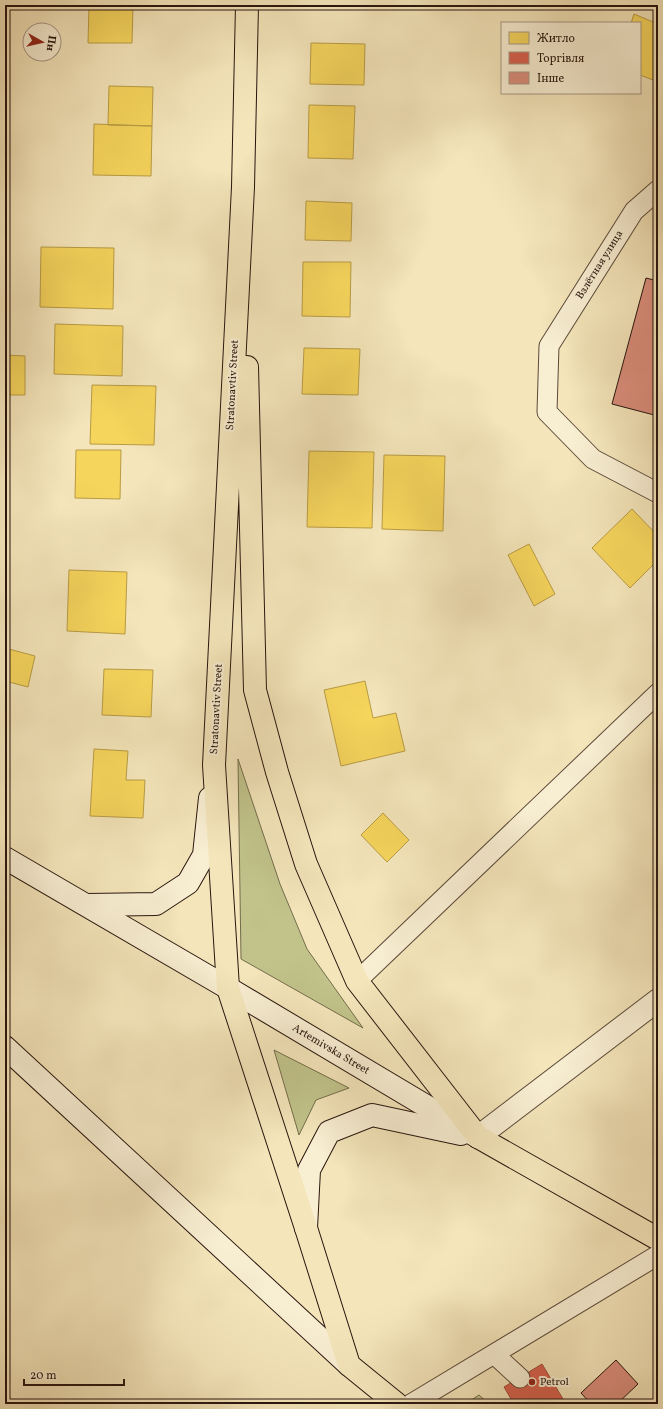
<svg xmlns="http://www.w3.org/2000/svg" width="663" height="1409" font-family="Vollkorn,serif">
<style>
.green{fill:#c1c38b;stroke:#746c4c}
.homes{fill:#f6d55c;stroke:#b89b45}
.shops{fill:#d6604d;stroke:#a24a3a}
.building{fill:#d98d7b;stroke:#28150e}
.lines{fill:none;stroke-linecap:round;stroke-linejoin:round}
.service-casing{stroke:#5b4939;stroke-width:21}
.minor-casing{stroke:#5b4939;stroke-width:24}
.secondary-casing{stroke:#28150e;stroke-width:24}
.primary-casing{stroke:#28150e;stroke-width:24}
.service{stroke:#f8eed2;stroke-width:19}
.minor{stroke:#f8eed2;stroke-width:22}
.secondary{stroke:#f8eed2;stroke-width:22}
.primary{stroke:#f4e5ba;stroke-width:22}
.poi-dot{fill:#8f2418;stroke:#f8eed2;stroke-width:1.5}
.labels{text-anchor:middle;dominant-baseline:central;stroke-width:4;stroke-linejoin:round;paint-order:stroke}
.street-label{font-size:11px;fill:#28150e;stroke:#f8eed2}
.poi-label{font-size:11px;fill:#28150e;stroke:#f8eed2;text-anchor:start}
</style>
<rect width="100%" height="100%" fill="#f4e5ba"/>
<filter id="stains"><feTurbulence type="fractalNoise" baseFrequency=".005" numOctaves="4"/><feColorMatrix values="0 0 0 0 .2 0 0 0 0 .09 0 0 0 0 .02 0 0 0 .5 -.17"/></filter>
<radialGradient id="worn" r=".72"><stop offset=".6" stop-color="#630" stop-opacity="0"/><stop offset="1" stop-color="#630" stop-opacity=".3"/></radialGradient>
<!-- green -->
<path class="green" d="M238 759 280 884 307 949 363 1028 241 959Z
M274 1050 349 1088 316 1100 299 1135Z
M479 1395 489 1404H469L470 1401Z"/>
<!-- homes -->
<path class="homes" d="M89 5H133L132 43H88Z
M634 14 658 24V67L653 80 640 75V23H631Z
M311 43 365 44 364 85 310 84Z
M109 86 153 87 152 126 108 125Z
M309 105 355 106 353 159 308 158Z
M94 124 152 126 151 176 93 175Z
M306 201 352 203 351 241 305 240Z
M41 247 114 248 113 309 40 307Z
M303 262H351L350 317 302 316Z
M55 324 123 326 122 376 54 374Z
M304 348 360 349 358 395 302 394Z
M5 355 25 356V395H5Z
M92 385 156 386 154 445 90 444Z
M76 450H121L120 499 75 498Z
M309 451 374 452 372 528 307 527Z
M384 455 445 456 443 531 382 529Z
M632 509 658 536V560L630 588 592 548Z
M529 544 555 594 534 606 508 555Z
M69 570 127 572 125 634 67 631Z
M5 648 35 656 28 687 5 681Z
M104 669 153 670 151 717 102 715Z
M365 681 373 718 396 713 405 751 341 766 324 690Z
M94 749 128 751 126 780H145L143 818 90 816Z
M383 813 409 840 387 862 361 835Z"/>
<!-- shops -->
<path class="shops" d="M542 1364 566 1404H514L504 1387Z"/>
<!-- building -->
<path class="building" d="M646 278 658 281V416L612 404Z
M616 1360 638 1384 617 1404H591L581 1393Z"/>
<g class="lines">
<!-- service casing -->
<g class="service-casing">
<path id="service" d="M658 190 634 211 549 346 547 412 593 459 658 493
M357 981 658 693
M494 1354 520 1378
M411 1404 658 1255"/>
</g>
<!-- minor casing -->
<g class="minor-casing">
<path id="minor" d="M478 1137 658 1000"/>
</g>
<!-- secondary casing -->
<g class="secondary-casing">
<g id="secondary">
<path id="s1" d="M5 858 228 988 478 1137"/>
<path d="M87 905 156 904 188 883 204 855 210 798"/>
<path d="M5 1047 349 1365"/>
<path d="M306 1228 309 1170 329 1132 372 1115 461 1134"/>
</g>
</g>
<!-- primary casing -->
<g class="primary-casing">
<path id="primary" d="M247 5 243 187 214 765 228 988 306 1228 349 1365 397 1404
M247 367 255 690 277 772 306 864 357 981 478 1137 658 1239"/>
</g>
<!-- service -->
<use href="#service" class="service"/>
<!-- minor -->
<use href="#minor" class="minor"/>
<!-- secondary -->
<use href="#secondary" class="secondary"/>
<!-- primary -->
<use href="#primary" class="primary"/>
</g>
<!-- markers -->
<circle class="poi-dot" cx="532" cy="1382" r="4"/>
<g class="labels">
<!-- street labels -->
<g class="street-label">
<text transform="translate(600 265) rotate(-58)">Взлётная улица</text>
<text transform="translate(233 385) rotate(-87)">Stratonavtiv Street</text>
<text transform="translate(217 709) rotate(-87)">Stratonavtiv Street</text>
<text stroke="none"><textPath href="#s1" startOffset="378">Artemivska Street</textPath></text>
</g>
<!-- poi labels -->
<g class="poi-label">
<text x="540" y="1382">Petrol</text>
</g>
</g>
<!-- margin -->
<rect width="663" height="1409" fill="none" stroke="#f4e5ba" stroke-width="20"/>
<rect x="6" y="6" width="651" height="1397" fill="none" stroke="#28150e" stroke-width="2"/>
<rect x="10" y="10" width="643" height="1389" fill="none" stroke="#28150e"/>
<!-- legend -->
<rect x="501" y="22" width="140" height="72" fill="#f8eed2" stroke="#a59784"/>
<rect x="509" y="32" width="20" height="12" fill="#f6d55c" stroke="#a59784"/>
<text x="537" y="42" font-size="12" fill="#28150e">Житло</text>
<rect x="509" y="52" width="20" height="12" fill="#d6604d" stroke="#a59784"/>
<text x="537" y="62" font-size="12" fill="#28150e">Торгівля</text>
<rect x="509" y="72" width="20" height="12" fill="#d98d7b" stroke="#a59784"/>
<text x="537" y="82" font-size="12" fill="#28150e">Інше</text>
<!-- north arrow -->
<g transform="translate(42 42) rotate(98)"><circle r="19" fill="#f8eed2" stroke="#a59784"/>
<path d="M0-3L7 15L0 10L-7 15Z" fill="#8f2418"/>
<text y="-6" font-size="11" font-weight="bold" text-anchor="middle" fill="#28150e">Пн</text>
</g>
<!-- scale -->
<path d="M24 1379v6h100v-6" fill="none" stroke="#28150e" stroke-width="2"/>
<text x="30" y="1379" font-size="12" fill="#28150e" stroke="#f8eed2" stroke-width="3" paint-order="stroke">20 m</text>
<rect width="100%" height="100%" filter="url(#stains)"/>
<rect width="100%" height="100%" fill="url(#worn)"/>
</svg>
